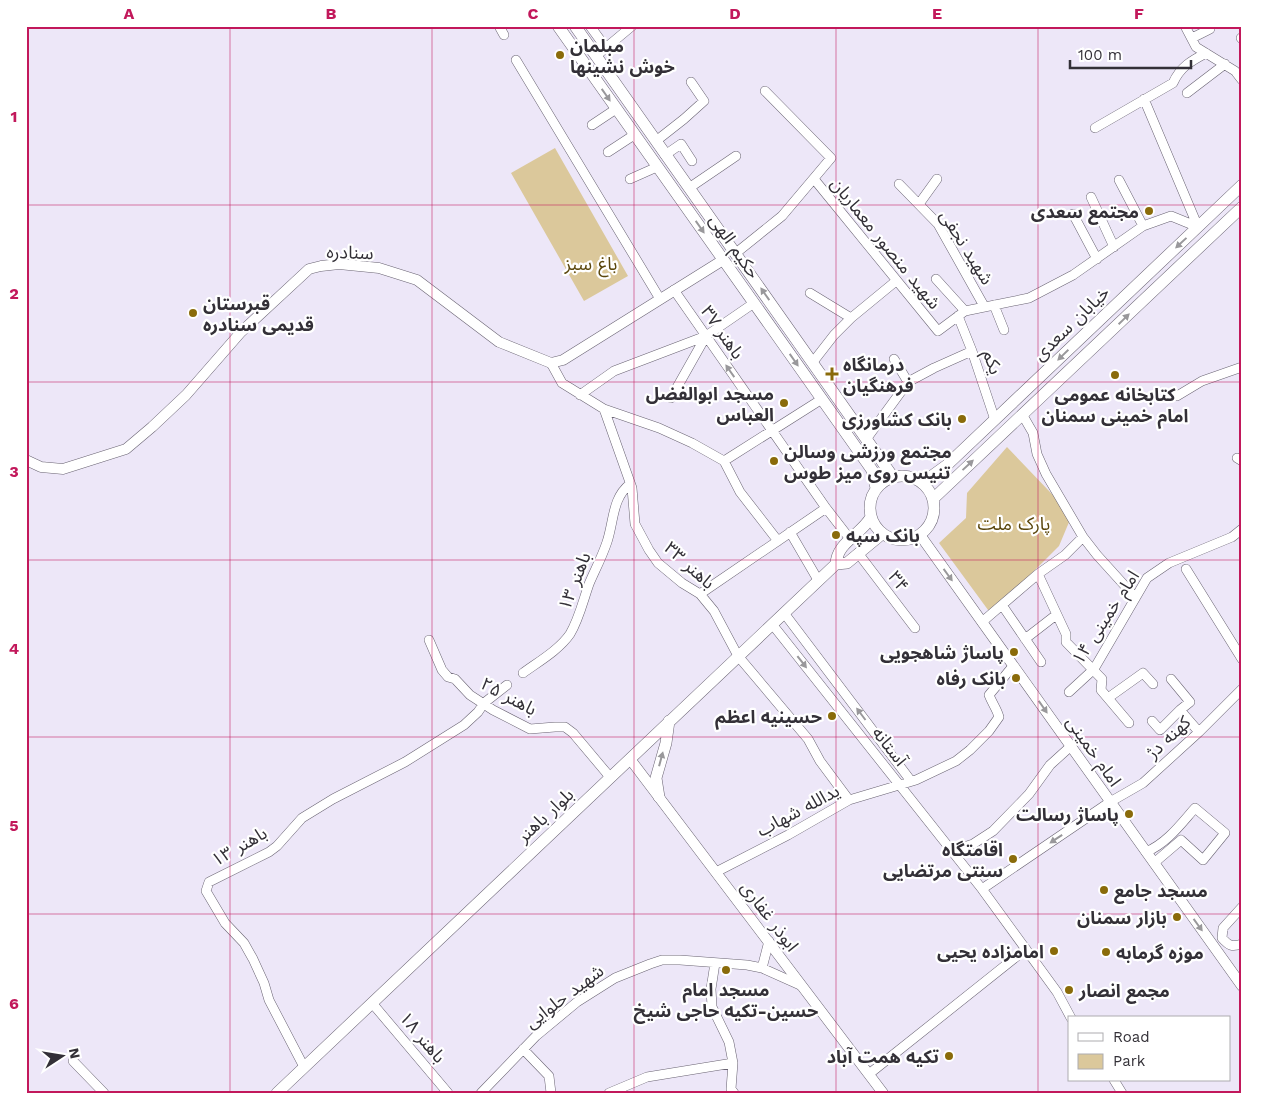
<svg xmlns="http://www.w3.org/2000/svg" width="1268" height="1119" font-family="'Work Sans','Noto Sans Arabic',sans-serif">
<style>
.green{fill:#dbc89b}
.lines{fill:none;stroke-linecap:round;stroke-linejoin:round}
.minor-casing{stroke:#696372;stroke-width:10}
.tertiary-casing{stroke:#696372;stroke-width:11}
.secondary-casing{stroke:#696372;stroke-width:12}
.minor{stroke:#fff;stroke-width:9}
.tertiary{stroke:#fff;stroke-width:10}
.secondary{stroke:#fff;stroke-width:11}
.oneway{fill:#99989b}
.grid{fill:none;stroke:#c2185b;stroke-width:1;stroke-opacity:0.55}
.poi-dot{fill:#8a6b0a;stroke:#fff;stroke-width:2}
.labels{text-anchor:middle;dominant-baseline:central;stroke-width:4.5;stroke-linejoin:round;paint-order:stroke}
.poi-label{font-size:18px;font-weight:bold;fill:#333037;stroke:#fff;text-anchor:end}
.street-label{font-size:18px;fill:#333037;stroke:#fff}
.park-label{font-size:18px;fill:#5a460c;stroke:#fff}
.neatline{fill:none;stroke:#c2185b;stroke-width:2}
.grid-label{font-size:16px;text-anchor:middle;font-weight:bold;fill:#c2185b}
</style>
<rect width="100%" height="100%" fill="#ede7f8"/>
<!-- green -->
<path class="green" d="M555 148 628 276 584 301 511 173Z
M1007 447 1072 515 1059 546 991 614 939 543 966 518 967 493Z"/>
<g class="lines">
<!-- minor casing -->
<g class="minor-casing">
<path id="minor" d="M499 26 504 35
M590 26 606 48
M1185 26 1196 47 1235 71 1242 80
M1192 38 1210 29
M1241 38 1242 39
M596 56 632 26
M516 60 660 299
M1187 93 1225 64
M1144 99 1198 227
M592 125 616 109
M1095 128 1173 83C1180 67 1191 61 1206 53
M656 141 684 119 704 101 691 82
M608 152 634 135
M665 155 681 144 692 161
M630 179 657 167
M814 179 938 331 965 311 1029 298 1073 275 1143 226 1171 216 1198 227
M1119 180 1143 226
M899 184 938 224 984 306
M689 188 736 156
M1091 197 1114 247
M919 204 937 179
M1073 214 1097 259
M736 253 782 216 831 158 765 91
M936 279 965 311
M674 290 826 508 850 539
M810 293 851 318
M994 305 1004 330
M958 316 972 351 995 420
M894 359 908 382
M813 362 834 335 851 318 896 281
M551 363 562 383 604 409 659 428 692 443 724 461 740 492 778 541
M580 395 614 371 706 336 754 303
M1177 396 1202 381 1242 367
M671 398 706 336
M604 409 632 488 635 524 649 550 658 563 682 583 700 594 714 611 738 656 808 739 820 761 849 800
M1022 414 1033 433 1037 454 1046 474 1083 537
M867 438 908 382 934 368 972 351
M1237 458 1242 461
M724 461 822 399
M790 532 818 580
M858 553 915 628
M1186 569 1242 659
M1038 574 1066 634V642L1102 679 1101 690 1129 723
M700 594 826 508
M1002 605 1041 662
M784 613 911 781
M982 622 1038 574 1065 555 1083 537 1097 555 1135 597
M772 624 982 889 1057 992 1071 1018
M1025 639 1056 615
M429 640 442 670 448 677 455 679 470 695 493 710 530 729 555 727H565L573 733 610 777
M523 673C538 662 559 650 570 634 579 619 583 601 589 584 595 570 602 557 607 542 614 521 612 498 630 484
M1171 679 1190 702 1180 710 1199 732
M1069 692 1094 669 1147 578 1169 563 1232 537 1242 529
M1108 698 1143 673 1153 684
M1152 721 1160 730 1180 710
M952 851 973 844 993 831 1029 794 1050 765 1071 746
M1146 852C1167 843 1180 825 1195 808L1225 833 1203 860 1181 840 1154 863
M716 872 788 835 849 800 916 780 956 761 970 750 989 731 999 717C997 709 992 703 989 695L1013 666
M982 889 1110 802 1143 783 1199 732 1242 689
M1242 907 1223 928 1222 938C1229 946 1232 947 1242 944
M715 963 711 989 712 1007 729 1042 733 1063 731 1089 734 1093
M762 968 769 941
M372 1003 448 1093
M523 1049 549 1076 551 1093
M73 1061 104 1093
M304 1067 269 1000 264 983 253 959 244 943 225 923 206 891 209 882 269 852 277 846 302 818 333 799 405 762 464 725 478 712 484 703 507 685
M869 1074 1026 949
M1114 1080 1122 1093
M481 1093 536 1036 577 1002 615 978 650 964 662 960H680L747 965 762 968 802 986
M609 1093 647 1077 733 1063"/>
</g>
<!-- tertiary casing -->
<g class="tertiary-casing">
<path id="tertiary" d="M26 460 41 467 63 469 126 449 152 427 186 395 241 332 309 269 321 266 339 264 379 268 417 280 499 342 551 363 563 360 723 260
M920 535 1242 986
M630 759 883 1093"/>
</g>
<!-- secondary casing -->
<g class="secondary-casing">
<path id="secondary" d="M558 26 872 470 876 488
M575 26 893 477
M870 508a32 32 0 1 1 64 0a32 32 0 1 1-64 0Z
M922 483 947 465 1242 185
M933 499 1242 207
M836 564C837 542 861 535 871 517
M836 564 847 563 882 534
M659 797 656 778 666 743 669 721
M277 1093 836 564"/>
</g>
<!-- minor -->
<use href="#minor" class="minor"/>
<!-- tertiary -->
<use href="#tertiary" class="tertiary"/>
<!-- secondary -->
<use href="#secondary" class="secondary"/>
</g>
<!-- one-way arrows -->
<defs><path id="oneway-solid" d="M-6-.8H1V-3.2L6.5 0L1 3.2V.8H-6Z" transform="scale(1.25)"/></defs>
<g class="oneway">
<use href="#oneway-solid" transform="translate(606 95) rotate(55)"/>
<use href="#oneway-solid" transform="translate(700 227) rotate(55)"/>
<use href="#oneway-solid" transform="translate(1181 243) rotate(137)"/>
<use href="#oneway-solid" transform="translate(765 294) rotate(-125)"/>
<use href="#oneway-solid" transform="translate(1124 319) rotate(-44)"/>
<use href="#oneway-solid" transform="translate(1063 355) rotate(136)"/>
<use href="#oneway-solid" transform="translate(794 360) rotate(55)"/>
<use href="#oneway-solid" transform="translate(730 371) rotate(-125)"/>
<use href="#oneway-solid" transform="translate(968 465) rotate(-43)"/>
<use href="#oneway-solid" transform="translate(948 575) rotate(54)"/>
<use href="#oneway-solid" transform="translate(802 662) rotate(52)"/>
<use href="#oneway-solid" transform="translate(1043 707) rotate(55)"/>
<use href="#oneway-solid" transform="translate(861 714) rotate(-127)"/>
<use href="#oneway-solid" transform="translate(661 759) rotate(-75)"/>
<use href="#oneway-solid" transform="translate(1056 839) rotate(146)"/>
<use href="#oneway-solid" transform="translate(1198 925) rotate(54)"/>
</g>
<!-- grid -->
<path class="grid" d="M230 26V1093M432 26V1093M634 26V1093M836 26V1093M1038 26V1093M26 205H1242M26 382H1242M26 560H1242M26 737H1242M26 914H1242"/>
<!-- markers -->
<g class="poi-dot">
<circle cx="560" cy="55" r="5"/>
<circle cx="1149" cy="211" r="5"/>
<circle cx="193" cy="313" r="5"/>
<path d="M829.5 366.5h5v5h5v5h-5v5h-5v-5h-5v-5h5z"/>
<circle cx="1115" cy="375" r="5"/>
<circle cx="784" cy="403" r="5"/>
<circle cx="962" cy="419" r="5"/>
<circle cx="774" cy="461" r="5"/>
<circle cx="836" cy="535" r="5"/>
<circle cx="1014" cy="652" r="5"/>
<circle cx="1016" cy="678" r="5"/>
<circle cx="832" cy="716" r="5"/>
<circle cx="1129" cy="814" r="5"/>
<circle cx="1013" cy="859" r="5"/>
<circle cx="1104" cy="890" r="5"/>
<circle cx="1177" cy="917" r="5"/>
<circle cx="1054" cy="951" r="5"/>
<circle cx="1106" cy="952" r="5"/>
<circle cx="726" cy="970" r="5"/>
<circle cx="1069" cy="990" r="5"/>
<circle cx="949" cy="1056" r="5"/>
</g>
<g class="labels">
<!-- poi labels -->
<g class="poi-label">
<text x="570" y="45" text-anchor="start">مبلمان<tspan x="570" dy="21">خوش نشینها</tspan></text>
<text x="1139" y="211">مجتمع سعدی</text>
<text x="203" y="303" text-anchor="start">قبرستان<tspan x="203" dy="21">قدیمی سنادره</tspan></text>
<text x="843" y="364" text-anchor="start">درمانگاه<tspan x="843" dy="21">فرهنگیان</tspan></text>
<text x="774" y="393">مسجد ابوالفضل<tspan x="774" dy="21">العباس</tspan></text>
<text x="1115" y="394" text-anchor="middle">کتابخانه عمومی<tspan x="1115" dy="21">امام خمینی سمنان</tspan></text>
<text x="952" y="419">بانک کشاورزی</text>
<text x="784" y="451" text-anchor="start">مجتمع ورزشی وسالن<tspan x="784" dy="21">تنیس روی میز طوس</tspan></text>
<text x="846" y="535" text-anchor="start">بانک سپه</text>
<text x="1004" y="652">پاساژ شاهجویی</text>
<text x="1006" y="678">بانک رفاه</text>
<text x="822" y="716">حسینیه اعظم</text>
<text x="1119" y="814">پاساژ رسالت</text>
<text x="1003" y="849">اقامتگاه<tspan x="1003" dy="21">سنتی مرتضایی</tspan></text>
<text x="1114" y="890" text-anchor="start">مسجد جامع</text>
<text x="1167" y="917">بازار سمنان</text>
<text x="1044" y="951">امامزاده یحیی</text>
<text x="1116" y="952" text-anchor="start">موزه گرمابه</text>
<text x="726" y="989" text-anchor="middle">مسجد امام<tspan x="726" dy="21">حسین-تکیه حاجی شیخ</tspan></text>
<text x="1079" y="990" text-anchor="start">مجمع انصار</text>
<text x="939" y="1056">تکیه همت آباد</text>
</g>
<!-- street labels -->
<g class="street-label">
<text transform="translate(886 243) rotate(51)">شهید منصور معماریان</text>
<text transform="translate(735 246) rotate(55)">حکیم الهی</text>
<text transform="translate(967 247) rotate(58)">شهید نجفی</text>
<text transform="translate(350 252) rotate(2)">سنادره</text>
<text transform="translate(1071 323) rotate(-44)">خیابان سعدی</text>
<text transform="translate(723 332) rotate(55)">باهنر ۳۷</text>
<text transform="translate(993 362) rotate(71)">یکم</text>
<text transform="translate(690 565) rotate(42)">باهنر ۳۳</text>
<text transform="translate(574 581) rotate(-69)">باهنر ۱۳</text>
<text transform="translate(899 581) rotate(53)">۳۴</text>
<text transform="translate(1105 617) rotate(-57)">امام خمینی ۱۴</text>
<text transform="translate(509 696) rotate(28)">باهنر ۲۵</text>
<text transform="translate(1168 737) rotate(-43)">کهنه دژ</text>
<text transform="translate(890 746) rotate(52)">آستانه</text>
<text transform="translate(1094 751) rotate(55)">امام خمینی</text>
<text transform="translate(798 810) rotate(-28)">یدالله شهاب</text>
<text transform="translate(545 815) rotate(-43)">بلوار باهنر</text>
<text transform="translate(239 846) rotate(-30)">باهنر ۱۳</text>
<text transform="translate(770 916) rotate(53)">ابوذر غفاری</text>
<text transform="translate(564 996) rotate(-37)">شهید حلوایی</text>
<text transform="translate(423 1037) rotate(50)">باهنر ۱۸</text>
</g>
<!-- park labels -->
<g class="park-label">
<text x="591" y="263">باغ سبز</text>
<text x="1014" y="523">پارک ملت</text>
</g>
</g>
<!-- border -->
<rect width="1268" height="1119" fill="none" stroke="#ffffff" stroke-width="55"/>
<!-- legend -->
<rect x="1068" y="1016" width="162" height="65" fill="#ffffff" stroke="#adacaf"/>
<rect x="1078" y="1033" width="25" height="8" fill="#ffffff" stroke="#adacaf"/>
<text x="1113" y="1042" font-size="15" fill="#333037">Road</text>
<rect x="1078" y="1054" width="25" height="15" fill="#dbc89b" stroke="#adacaf"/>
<text x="1113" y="1066" font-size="15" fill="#333037">Park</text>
<!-- north arrow -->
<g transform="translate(62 1056) rotate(78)" stroke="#ffffff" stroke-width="4" paint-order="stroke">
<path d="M0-4L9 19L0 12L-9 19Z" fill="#333037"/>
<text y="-8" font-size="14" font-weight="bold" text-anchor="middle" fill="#333037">N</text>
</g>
<!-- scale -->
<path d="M1070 60v8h121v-8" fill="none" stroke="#333037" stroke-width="2.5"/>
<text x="1078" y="60" font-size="15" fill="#333037" stroke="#ffffff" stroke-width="4" paint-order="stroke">100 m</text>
<rect x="28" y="28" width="1212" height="1064" class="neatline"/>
<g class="grid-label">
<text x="129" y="19">A</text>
<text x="331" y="19">B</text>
<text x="533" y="19">C</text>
<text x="735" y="19">D</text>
<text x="937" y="19">E</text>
<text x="1139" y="19">F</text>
<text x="14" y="122">1</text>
<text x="14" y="299">2</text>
<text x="14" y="477">3</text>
<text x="14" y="654">4</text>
<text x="14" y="831">5</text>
<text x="14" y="1009">6</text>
</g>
</svg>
